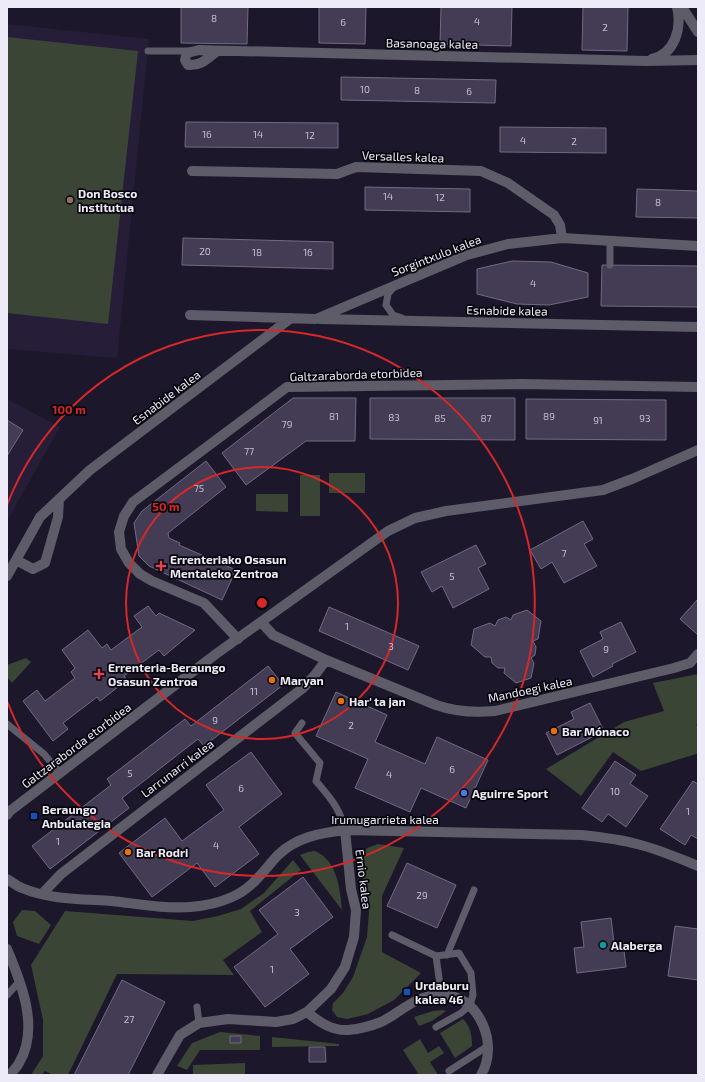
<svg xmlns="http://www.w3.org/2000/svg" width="705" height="1082" font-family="'Exo 2',sans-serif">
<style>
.built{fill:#261d38}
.green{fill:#3a4536}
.building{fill:#433c54;stroke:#716a83}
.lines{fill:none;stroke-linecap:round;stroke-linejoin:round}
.lane{stroke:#5d5c68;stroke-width:7}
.street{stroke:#5d5c68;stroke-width:10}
.ring{fill:none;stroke:#d62828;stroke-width:2}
.education-dot{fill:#8d6e63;stroke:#07050c;stroke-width:1.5}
.health-dot{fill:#e0444e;stroke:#07050c;stroke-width:1.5}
.food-dot{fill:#e8710a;stroke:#07050c;stroke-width:1.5}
.shop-dot{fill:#3f7fe0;stroke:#07050c;stroke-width:1.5}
.transit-dot{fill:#1a4fb4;stroke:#07050c;stroke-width:1.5}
.culture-dot{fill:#0f9aa8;stroke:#07050c;stroke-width:1.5}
.labels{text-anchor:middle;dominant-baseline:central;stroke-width:3.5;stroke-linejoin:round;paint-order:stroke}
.number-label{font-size:10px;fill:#c3bfd0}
.street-label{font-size:12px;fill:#eeebf9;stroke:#07050c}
.poi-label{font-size:12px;font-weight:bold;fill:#eeebf9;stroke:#07050c;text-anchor:start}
.centre{fill:#d62828;stroke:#07050c;stroke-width:2}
.ring-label{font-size:12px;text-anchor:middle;font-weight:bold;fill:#d62828;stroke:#07050c;stroke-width:3.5;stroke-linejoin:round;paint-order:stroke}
</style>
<rect width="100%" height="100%" fill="#1d172b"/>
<!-- built -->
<path class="built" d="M7 24 149 39 117 358 7 349Z
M7 399 60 427 7 521Z"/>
<!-- green -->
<path class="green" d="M7 37 138 51 108 324 7 313Z
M329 473H365V493H329Z
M300 475H320V516H300Z
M256 494H288V512L256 511Z
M26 658 31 662 12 683 7 677V665Z
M698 674V723L696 725 698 726V754H696L641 771 613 752 581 796 546 769 624 722 664 711 653 683Z
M378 844 404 848 382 896V952L421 973 394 1000 368 1014 347 1019 337 1017 332 1010 333 1003 343 993 353 977 367 937 369 912 366 891 361 872V857L367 848Z
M315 851C337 860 340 888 342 910L300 855 308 852Z
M293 860 301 870 250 911 262 932 223 960 234 975 117 974 68 1075H53L45 1071 41 1075H31L43 1056V1020L31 965 65 911 193 921 218 916 241 909 264 893Z
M22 910 35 911 51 925 39 944 17 936 13 922Z
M443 1010 446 1011 432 1021 419 1026 414 1017 433 1011Z
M463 1019C471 1027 472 1036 472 1046L455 1058 440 1033Z
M220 1032 260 1036V1050H200L187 1070 177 1066 192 1043Z
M272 1037 339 1044V1046L272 1047Z
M420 1039 428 1053 439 1046 444 1053 430 1062 438 1075H419L403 1050Z
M245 1063V1075H193V1065Z"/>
<!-- building -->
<path class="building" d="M181 7H248L247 44 181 43Z
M319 7H366L365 44 319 43Z
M441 7H512L511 46 440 44Z
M583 7H628L627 51 582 50Z
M341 77 496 80 495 103 341 100Z
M186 122 338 123V148L185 147Z
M500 127 606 128V153L500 152Z
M365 187 470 189V212L365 210Z
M637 189 698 191V218L636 217Z
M183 238 333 242V269L182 265Z
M512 261 551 262 588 273V297L549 305 517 304 477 294V269Z
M602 265 698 266V307L601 306Z
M293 398H356L355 441H306L246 485 222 453Z
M370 398H515V440L370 439Z
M526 399 666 400V440L526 439Z
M7 420 23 430 7 456Z
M206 461 226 487 168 533 169 538 180 543 179 545 236 570 222 600 149 566 139 556 134 523 142 511Z
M583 521 593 539 584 544 597 566 564 583 552 562 541 569 530 550Z
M476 545 486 564 478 568 489 589 453 608 442 586 432 592 421 572Z
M698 599V635L680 619Z
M148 606 156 616 159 613 195 630 164 656 159 650 124 676 127 680 100 701 97 697 63 723 68 729 53 741 23 701 37 690 45 701 75 678 71 672 75 668 62 650 88 630 102 648 107 644 111 650 142 627 134 616Z
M329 607 419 646 408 670 319 631Z
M527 610 541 621 538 639 533 641 536 647 535 655 531 658 534 663 531 678 516 683 504 673 505 668H498L492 663 491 657H485L471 645 474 629 490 623 495 626 498 620 506 617 511 620 513 615Z
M621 622 636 652 612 664 613 666 593 677 580 651 603 639 600 632Z
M268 666 283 685 204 746 198 739 122 798 129 808 50 869 32 846 111 785 107 779 185 719 191 726Z
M336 692 387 715 375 742 425 764 437 737 488 760 466 808 421 788 410 812 355 788 368 759 316 736Z
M590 703 604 731 557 755 546 733 574 719 571 712Z
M251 752 282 794 239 827 259 854 215 887 197 863 152 897 119 853 165 818 182 841 224 810 206 785Z
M615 761 636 775 630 784 648 796 626 827 608 814 602 822 582 808Z
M693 781 698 784V839L691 835 685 845 660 829Z
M407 863 456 885 437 928 387 906Z
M303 877 333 917 290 949 309 974 265 1007 234 967 278 934 259 910Z
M611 918 614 943 623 942 626 967 577 973 574 948 584 947 581 922Z
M675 926 698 929V980L668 976Z
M122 980 165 1002 128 1075H74Z
M230 1036H241V1043H230Z
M309 1047H325L326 1062H309Z"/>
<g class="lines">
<!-- lane -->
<path class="lane" d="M148 51H192
M610 241V265
M393 288 388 294 386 305 393 315 402 318
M302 723 295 733 320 763 316 781C330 798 340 808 345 830
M7 724 44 754 60 773
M392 935 436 956
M447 955 474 890
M7 995 20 981
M197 1007 199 1023
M436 1027 461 1013 470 1005 473 995 471 973 459 953 436 956 440 985V995
M449 1071 488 1046"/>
<!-- street -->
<path class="street" d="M682 7 698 32
M217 51C207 59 201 66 188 65L185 60 187 53 199 50 646 61 698 60
M652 59C675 54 682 28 677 7
M192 171 337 174 356 167 481 171 508 183 554 215 560 225 562 238
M190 315 316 319 467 255 508 244 562 238 698 246
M320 319 698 327
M59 499 58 517 45 563 33 569 16 560 40 517 90 470 291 318
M7 576 16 560
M261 622 273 635 326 660 436 705C456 712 474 713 495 711L674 668 690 663 698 654
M238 639 204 603 152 581 140 574 129 563 121 549 119 532 124 516 133 502 287 387 521 384 698 387
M7 815 10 811 216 654 388 531 415 518 446 511 603 490 632 479 698 450
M7 879C12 882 17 886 22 888 50 900 83 899 112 901 138 904 165 909 190 907 204 906 219 903 232 897 253 888 263 871 278 855 297 837 320 833 345 830L582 835C600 837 619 839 637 844 658 849 678 858 698 866
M42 894 61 874 303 688 315 675 326 660
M7 949C21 982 40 1028 19 1063 17 1067 13 1071 10 1075
M307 1012C319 1022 332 1031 348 1030 359 1029 371 1026 381 1022 394 1016 406 1005 418 1000 445 988 471 997 483 1025 490 1041 490 1060 481 1075
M157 1075 180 1035 199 1023 228 1019 276 1022 293 1019 307 1012 331 989 345 967 354 937 356 910 351 889 345 830"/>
</g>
<!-- distance rings -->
<g class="ring">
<circle cx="262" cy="603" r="136"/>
<path d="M7 505A273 273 0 1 1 7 701"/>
</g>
<!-- markers -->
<circle class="education-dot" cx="70" cy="200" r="4"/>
<g class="health-dot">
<path d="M159 560h4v4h4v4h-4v4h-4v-4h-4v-4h4z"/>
<path d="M97 668h4v4h4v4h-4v4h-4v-4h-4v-4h4z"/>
</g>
<g class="food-dot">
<circle cx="272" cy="680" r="4"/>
<circle cx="341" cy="701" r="4"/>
<circle cx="554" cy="731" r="4"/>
<circle cx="128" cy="852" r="4"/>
</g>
<circle class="shop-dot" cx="464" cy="793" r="4"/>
<g class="transit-dot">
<rect x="30" y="812" width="8" height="8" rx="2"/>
<rect x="403" y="988" width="8" height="8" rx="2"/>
</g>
<circle class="culture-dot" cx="603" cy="945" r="4"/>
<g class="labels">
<!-- number labels -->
<g class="number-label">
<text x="214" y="18">8</text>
<text x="477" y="21">4</text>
<text x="343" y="22">6</text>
<text x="605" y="27">2</text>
<text x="365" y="89">10</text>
<text x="417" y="90">8</text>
<text x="469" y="91">6</text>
<text x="207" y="134">16</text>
<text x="258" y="134">14</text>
<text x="310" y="135">12</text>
<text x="523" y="140">4</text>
<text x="574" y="141">2</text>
<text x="388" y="196">14</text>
<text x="440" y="197">12</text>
<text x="658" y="202">8</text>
<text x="205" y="251">20</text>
<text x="257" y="252">18</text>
<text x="308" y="252">16</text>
<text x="533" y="283">4</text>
<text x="334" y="416">81</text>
<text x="549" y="416">89</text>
<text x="394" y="417">83</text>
<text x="440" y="418">85</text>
<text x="486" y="418">87</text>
<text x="645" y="418">93</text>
<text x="598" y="420">91</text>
<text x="287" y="424">79</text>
<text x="249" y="451">77</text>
<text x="199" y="488">75</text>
<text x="564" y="553">7</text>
<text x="452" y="576">5</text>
<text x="347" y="626">1</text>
<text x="391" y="646">3</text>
<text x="606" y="649">9</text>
<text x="254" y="691">11</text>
<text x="215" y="720">9</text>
<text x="351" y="725">2</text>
<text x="452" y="769">6</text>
<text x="130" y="773">5</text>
<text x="389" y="774">4</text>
<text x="241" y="788">6</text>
<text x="615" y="791">10</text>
<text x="688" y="811">1</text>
<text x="58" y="841">1</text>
<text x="216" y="845">4</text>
<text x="422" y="895">29</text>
<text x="297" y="912">3</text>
<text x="272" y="969">1</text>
<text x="129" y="1019">27</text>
</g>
<!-- street labels -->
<g class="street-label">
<text transform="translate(432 43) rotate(1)">Basanoaga kalea</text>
<text transform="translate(403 156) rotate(2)">Versalles kalea</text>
<text transform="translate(436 255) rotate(-21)">Sorgintxulo kalea</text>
<text transform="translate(507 310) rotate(1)">Esnabide kalea</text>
<text transform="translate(356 374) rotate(-2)">Galtzaraborda etorbidea</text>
<text transform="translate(166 397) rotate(-37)">Esnabide kalea</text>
<text transform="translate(530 689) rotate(-12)">Mandoegi kalea</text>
<text transform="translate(76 745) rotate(-37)">Galtzaraborda etorbidea</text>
<text transform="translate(177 768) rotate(-37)">Larrunarri kalea</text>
<text x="385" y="819">Irumugarrieta kalea</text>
<text transform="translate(364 879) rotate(83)">Ernio kalea</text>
</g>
<!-- poi labels -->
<g class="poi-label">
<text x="78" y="193">Don Bosco<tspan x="78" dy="14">institutua</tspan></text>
<text x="170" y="559">Errenteriako Osasun<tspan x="170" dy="14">Mentaleko Zentroa</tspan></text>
<text x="108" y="667">Errenteria-Beraungo<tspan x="108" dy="14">Osasun Zentroa</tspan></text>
<text x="280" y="680">Maryan</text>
<text x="349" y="701">Har' ta jan</text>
<text x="562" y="731">Bar Mónaco</text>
<text x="472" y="793">Aguirre Sport</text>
<text x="42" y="809">Beraungo<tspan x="42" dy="14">Anbulategia</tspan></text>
<text x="136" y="852">Bar Rodri</text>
<text x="611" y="945">Alaberga</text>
<text x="415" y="985">Urdaburu<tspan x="415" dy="14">kalea 46</tspan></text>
</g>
</g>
<circle cx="262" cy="603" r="6" class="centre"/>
<g class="ring-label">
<text x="69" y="414">100 m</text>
<text x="166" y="511">50 m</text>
</g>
<!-- border -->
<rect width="705" height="1082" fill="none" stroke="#eeebf9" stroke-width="16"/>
</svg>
